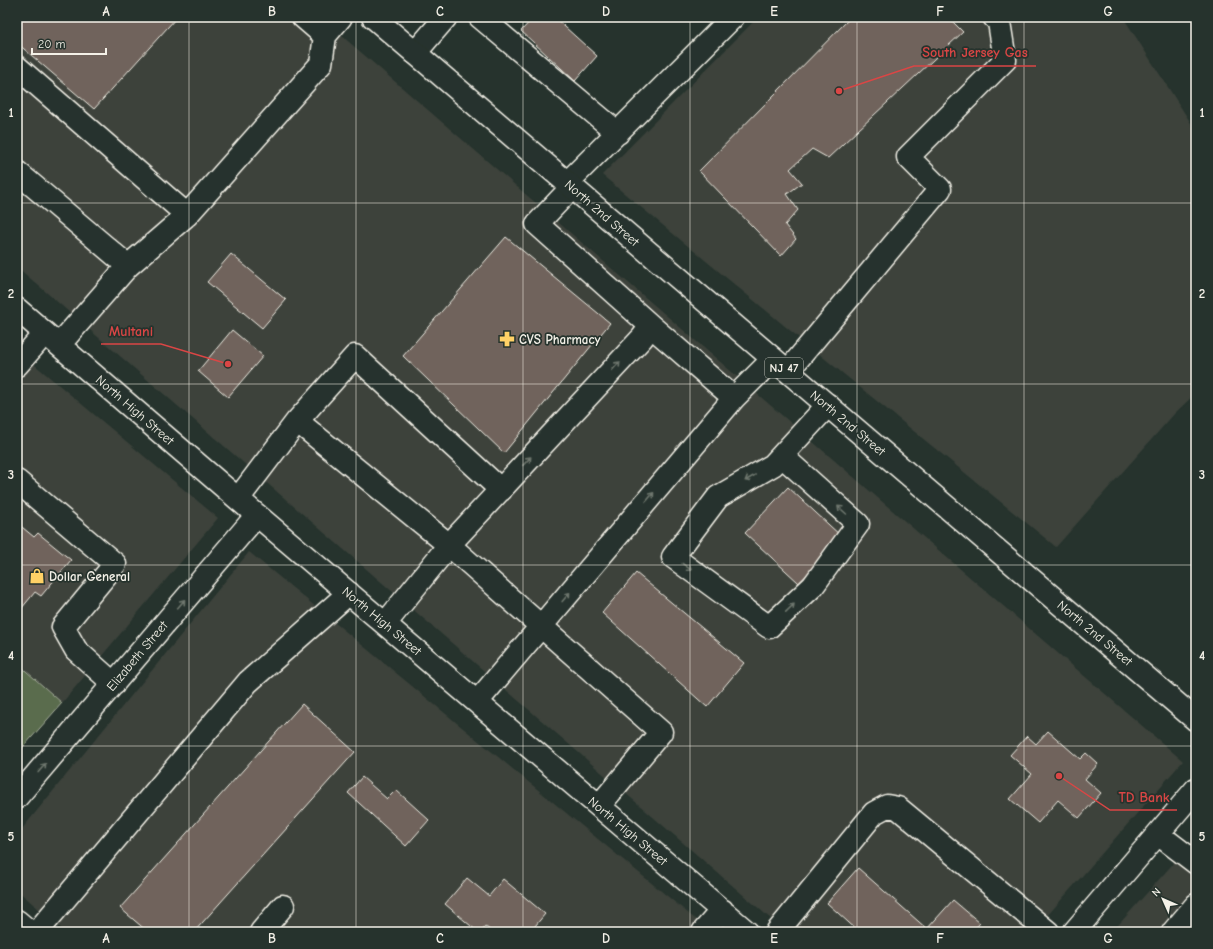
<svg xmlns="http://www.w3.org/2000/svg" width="1213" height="949" font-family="'Comic Neue',sans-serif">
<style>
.built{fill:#3c423b}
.green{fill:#5a6c4e;stroke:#a7ae9b}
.building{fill:#70645b;stroke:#f4f1e8}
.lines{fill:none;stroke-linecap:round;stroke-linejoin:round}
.minor-casing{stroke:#f4f1e8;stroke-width:25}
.major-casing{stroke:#f4f1e8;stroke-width:25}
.minor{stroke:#26332d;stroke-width:22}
.major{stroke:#26332d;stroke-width:22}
.oneway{stroke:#6e766e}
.grid{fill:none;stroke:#f4f1e8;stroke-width:1;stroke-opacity:0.55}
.labels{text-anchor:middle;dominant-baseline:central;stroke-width:3.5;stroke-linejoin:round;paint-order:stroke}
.shield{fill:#26332d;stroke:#b6b8b0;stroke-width:1}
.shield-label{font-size:12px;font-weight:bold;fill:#f4f1e8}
.street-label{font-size:13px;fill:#f4f1e8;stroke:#26332d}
.poi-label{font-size:13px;font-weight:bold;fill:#f4f1e8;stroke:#26332d;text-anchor:start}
.leader{fill:none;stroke:#da4645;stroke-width:1.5}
.callout-dot{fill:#da4645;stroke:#26332d;stroke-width:1.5}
.callout-label{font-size:14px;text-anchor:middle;font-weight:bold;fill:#da4645;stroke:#26332d;stroke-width:3.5;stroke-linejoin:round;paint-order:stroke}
.neatline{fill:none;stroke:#f4f1e8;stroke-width:1.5}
.grid-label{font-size:13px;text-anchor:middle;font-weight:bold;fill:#f4f1e8}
</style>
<rect width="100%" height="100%" fill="#26332d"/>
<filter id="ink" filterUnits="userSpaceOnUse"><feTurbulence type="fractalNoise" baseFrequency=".025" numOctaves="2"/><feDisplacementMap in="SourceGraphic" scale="8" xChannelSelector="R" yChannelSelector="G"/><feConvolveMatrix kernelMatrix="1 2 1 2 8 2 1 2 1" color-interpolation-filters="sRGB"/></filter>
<g filter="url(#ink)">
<!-- built -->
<path class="built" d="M17 17H320L1183 761 1033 932H786L17 267Z
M753 17H1123L1196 131V393L1175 413 1056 547 792 332 602 175 755 20Z
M17 350 218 518 62 703 17 663Z
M249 552 711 932H65L17 890V835Z
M1196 838V932H1112Z"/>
<!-- green -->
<path class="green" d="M17 663 62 703 17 754Z"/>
<!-- building -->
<path class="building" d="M17 17H177L94 109 17 43Z
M534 17H554L597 56 575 81 521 31Z
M851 17H948L963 32 828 158 812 149 790 169 802 183 787 194 798 210 785 225 796 239 781 256 699 171Z
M506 237 610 323 504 453 403 356Z
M231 254 286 300 262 328 207 282Z
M232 330 263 356 228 397 198 371Z
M788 487 842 537 799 583 745 533Z
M17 523 34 537 38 533 71 560 41 596 35 592 17 614Z
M636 573 744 663 707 707 602 613Z
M302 704 355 752 194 932H148L120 908Z
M1048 731 1080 759 1086 753 1098 764 1085 779 1101 793 1079 818 1058 800 1038 823 1010 799 1032 774 1010 755 1027 736 1036 744Z
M362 777 387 799 396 790 429 820 406 846 348 793Z
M858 868 927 929 953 900 980 923 972 932H859L827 903Z
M467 878 489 896 503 879 545 914 530 932H492L485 926 480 932H478L445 904Z"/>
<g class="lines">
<!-- minor casing -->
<g class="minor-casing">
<path id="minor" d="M303 17 325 36
M480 17 618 133
M415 53 446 17
M17 67 187 215
M17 172 128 266
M567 183 733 17
M572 187 537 224 651 326 734 398
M17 309 238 499 747 932
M59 345 128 266 187 215 321 64 325 36 341 17
M17 365 45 333
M788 371 940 189 908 157 1005 60 999 22 994 17
M782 456 858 524 813 586 769 627 673 557 718 497 773 465 828 405
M17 481 115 564 63 627 76 650 114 684
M238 499 297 421
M385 624 449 545 297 421 355 356 501 490
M477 702 734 398 773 359
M17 797 257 515
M599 806 661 732 449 545 642 338 651 326
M1158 834 1196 863
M17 921 30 932
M37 932 248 682 349 593
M261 932 283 906
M703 932 722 910
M777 932 874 813 887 806 898 808 1048 932
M1074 932 1196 789
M1173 932 1196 905"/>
</g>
<!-- major casing -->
<g class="major-casing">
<path id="major" d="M373 17 1196 720"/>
</g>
<!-- minor -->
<use href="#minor" class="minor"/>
<!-- major -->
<use href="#major" class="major"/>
</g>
<!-- one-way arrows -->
<defs><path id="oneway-shaft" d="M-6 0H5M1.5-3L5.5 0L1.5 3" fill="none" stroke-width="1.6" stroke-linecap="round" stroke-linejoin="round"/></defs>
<g class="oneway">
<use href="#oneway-shaft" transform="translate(616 366) rotate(-47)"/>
<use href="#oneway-shaft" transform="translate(527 461) rotate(-47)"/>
<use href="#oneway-shaft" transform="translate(750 478) rotate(150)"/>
<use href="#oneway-shaft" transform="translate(650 497) rotate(-50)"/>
<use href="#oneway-shaft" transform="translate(842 510) rotate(-138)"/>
<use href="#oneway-shaft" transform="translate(687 567) rotate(36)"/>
<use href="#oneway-shaft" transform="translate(566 597) rotate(-50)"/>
<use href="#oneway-shaft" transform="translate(181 604) rotate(-50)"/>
<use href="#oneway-shaft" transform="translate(790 608) rotate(-44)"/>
<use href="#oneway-shaft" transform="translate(42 768) rotate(-50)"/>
</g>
</g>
<!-- grid -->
<path class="grid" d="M189 17V932M356 17V932M523 17V932M690 17V932M857 17V932M1024 17V932M17 203H1196M17 384H1196M17 565H1196M17 746H1196"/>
<!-- icons -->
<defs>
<g id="pharmacy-bare" transform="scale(1.2)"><path d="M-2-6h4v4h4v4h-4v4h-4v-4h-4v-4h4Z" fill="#ffd166" stroke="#26332d" stroke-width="2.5" paint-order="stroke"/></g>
<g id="shop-bare" transform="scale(1.2)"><path d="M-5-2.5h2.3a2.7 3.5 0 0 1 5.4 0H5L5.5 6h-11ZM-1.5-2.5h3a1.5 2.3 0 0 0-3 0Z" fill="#ffd166" stroke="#26332d" stroke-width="2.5" paint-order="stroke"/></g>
</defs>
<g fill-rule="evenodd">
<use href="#pharmacy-bare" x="507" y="339"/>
<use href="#shop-bare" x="37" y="576"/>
</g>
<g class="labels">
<!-- shield labels -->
<rect class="shield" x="765" y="358" width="38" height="20" rx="3"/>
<g class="shield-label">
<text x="784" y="368">NJ 47</text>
</g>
<!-- street labels -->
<g class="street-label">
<text transform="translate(602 213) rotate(41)">North 2nd Street</text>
<text transform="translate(135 410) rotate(41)">North High Street</text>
<text transform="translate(848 423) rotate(40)">North 2nd Street</text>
<text transform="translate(382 621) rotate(40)">North High Street</text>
<text transform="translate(1095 633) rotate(40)">North 2nd Street</text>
<text transform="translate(137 656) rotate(-50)">Elizabeth Street</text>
<text transform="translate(628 831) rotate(40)">North High Street</text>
</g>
<!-- poi labels -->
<g class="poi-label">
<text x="519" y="339">CVS Pharmacy</text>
<text x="49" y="576">Dollar General</text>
</g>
</g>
<!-- callouts -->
<path class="leader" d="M839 91L914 66H1036M228 364L161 344H101M1059 776L1110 810H1177"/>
<g class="callout-dot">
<circle cx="839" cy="91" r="4"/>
<circle cx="228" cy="364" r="4"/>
<circle cx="1059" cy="776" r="4"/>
</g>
<g class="callout-label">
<text x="975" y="57">South Jersey Gas</text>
<text x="131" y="336">Multani</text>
<text x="1144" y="802">TD Bank</text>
</g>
<!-- margin -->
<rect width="1213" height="949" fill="none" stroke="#26332d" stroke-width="44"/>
<!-- north arrow -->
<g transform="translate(1163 899) rotate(315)" stroke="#26332d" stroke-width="3" paint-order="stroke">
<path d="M0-3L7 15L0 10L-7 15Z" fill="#f4f1e8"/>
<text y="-6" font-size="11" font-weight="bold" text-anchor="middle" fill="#f4f1e8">N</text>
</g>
<!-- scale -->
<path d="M32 48v6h74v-6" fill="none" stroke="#f4f1e8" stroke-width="2"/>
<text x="38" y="48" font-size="12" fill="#f4f1e8" stroke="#26332d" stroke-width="3" paint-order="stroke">20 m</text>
<rect x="22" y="22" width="1169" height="905" class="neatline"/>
<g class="grid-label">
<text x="106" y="16">A</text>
<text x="272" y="16">B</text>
<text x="440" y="16">C</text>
<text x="606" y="16">D</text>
<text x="774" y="16">E</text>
<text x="940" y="16">F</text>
<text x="1108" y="16">G</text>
<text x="11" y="117">1</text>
<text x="1202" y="117">1</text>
<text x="11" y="298">2</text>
<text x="1202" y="298">2</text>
<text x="11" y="479">3</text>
<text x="1202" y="479">3</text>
<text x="11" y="660">4</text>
<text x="1202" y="660">4</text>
<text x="11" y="841">5</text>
<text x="1202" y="841">5</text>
<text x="106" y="943">A</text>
<text x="272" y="943">B</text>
<text x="440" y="943">C</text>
<text x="606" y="943">D</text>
<text x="774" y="943">E</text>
<text x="940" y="943">F</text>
<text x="1108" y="943">G</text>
</g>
</svg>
